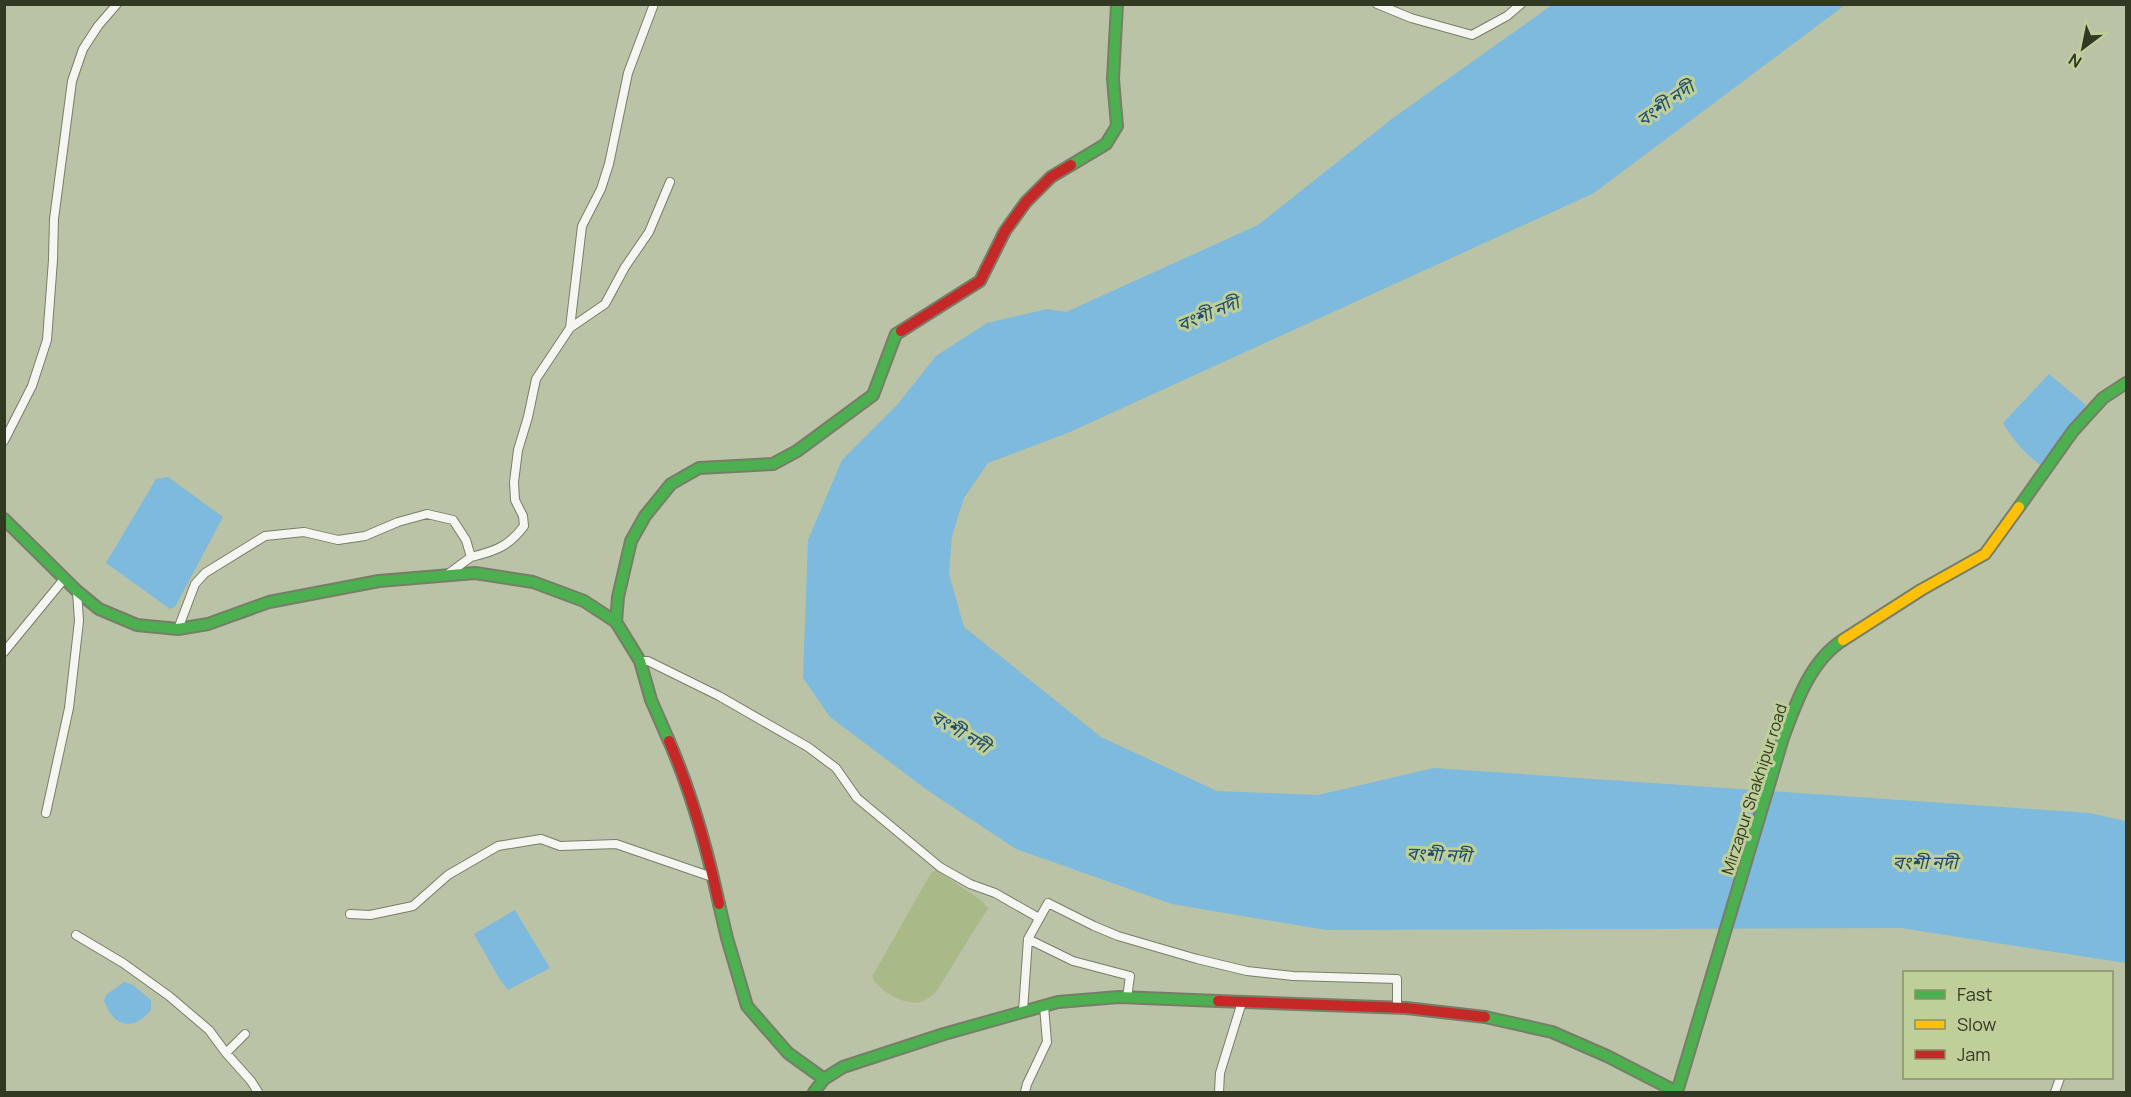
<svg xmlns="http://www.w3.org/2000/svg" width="2131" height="1097" font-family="Manrope,'Noto Sans Bengali',sans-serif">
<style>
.green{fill:#aab988}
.water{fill:#7ebadd}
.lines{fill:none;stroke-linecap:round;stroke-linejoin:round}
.street-casing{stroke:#777e68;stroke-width:10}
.fast-casing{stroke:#777e68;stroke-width:14}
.slow-casing{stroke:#777e68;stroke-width:14}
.jam-casing{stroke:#777e68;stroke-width:14}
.street{stroke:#f5f6f2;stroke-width:8}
.fast{stroke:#4caf50;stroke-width:10}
.slow{stroke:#ffc107;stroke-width:10}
.jam{stroke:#c62828;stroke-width:10}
.labels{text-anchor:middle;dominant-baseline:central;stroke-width:6;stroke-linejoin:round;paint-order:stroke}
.street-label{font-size:16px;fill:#323923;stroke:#becf9a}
.water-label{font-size:18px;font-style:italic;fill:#204c6c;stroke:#becf9a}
</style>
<rect width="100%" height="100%" fill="#bac3a6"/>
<!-- green -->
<path class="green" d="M936 870 982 901 988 908 936 992C931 996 926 1001 920 1002 903 1005 882 992 873 979V975L931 873Z"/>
<!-- water -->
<path class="water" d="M1552 5H1845L1594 193 1070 432 988 463 964 498 952 536 949 574 964 627 1101 737 1217 791 1318 795 1434 768 2090 813 2126 821V963L1901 928 1326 930 1172 904 1016 849 927 790 830 717 803 678 808 540 842 460 897 405 936 356 987 323 1047 309 1066 312 1258 225 1393 118Z
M2049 374 2086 405 2042 466C2025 454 2014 441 2003 423Z
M168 477 223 517 175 607 170 609 106 563 156 479Z
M515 910 550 968 508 990 500 980 474 934Z
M124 982 133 985 151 1000V1010C133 1032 114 1027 104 1001L106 995Z"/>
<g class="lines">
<!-- street casing -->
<g class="street-casing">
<path id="street" d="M1377 4 1411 18 1472 35 1507 16 1521 4
M570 328 582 226 601 189 609 164 628 73 654 4
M4 441 32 386 47 340 53 260 54 219 72 81 83 49 98 26 117 4
M471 557C496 551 509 546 524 526L523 516 515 500 514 482 518 450 528 417 536 379 570 328 605 304 625 267 649 232 670 182
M178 629 195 584 205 573 265 536 304 532 338 540 365 536 398 522 427 514 453 520 466 540 471 557 448 574
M4 652 64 579
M640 661H648L719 696 808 747 836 768 857 798 940 867 970 884 995 893 1039 918
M46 813 69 708 79 621 77 591
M350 914 370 915 413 906 448 875 498 846 541 839 560 846 616 844 712 877
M76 935 123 963 169 996 209 1030 226 1053 245 1034
M1028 939 1048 903 1094 926 1118 936 1197 959 1247 971 1293 976 1397 979V1008
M1023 1011 1028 939 1073 961 1130 976 1127 998
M226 1053 251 1081 258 1092
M1025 1092 1027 1084 1047 1042 1044 1006
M1219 1092 1220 1073 1242 1002
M2055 1092 2060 1078"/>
</g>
<!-- fast casing -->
<g class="fast-casing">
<path id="fast" d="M1071 165 1106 144 1117 126 1113 79 1117 4
M2019 507 2073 431 2103 398 2126 383
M4 519 77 591 99 609 137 625 178 629 208 624 269 602 379 581 475 573 533 582 584 601 616 622 640 661 651 700 669 741
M616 622 618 597 631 541 645 516 671 484 699 468 773 464 797 451 873 395 896 334 901 331
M719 904 727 938 747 1006 788 1053 824 1079
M1485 1017 1552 1032 1607 1056 1677 1092
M814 1092 824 1079 843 1067 944 1034 1058 1002 1119 997 1218 1001
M1677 1092 1783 738C1796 703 1810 661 1843 640"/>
</g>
<!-- slow casing -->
<g class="slow-casing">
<path id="slow" d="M1843 640 1921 590 1985 554 2019 507"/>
</g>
<!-- jam casing -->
<g class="jam-casing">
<path id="jam" d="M901 331 980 281 1005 231 1026 202 1051 177 1071 165
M669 741C692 794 707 848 719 904
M1218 1001 1406 1008 1485 1017"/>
</g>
<!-- street -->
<use href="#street" class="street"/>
<!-- fast -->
<use href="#fast" class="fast"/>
<!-- slow -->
<use href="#slow" class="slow"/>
<!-- jam -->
<use href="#jam" class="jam"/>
</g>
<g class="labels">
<!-- street labels -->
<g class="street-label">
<text transform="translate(1754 789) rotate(-72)">Mirzapur Shakhipur road</text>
</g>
<!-- water labels -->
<g class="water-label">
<text transform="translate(1665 103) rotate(-35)">বংশী নদী</text>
<text transform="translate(1208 313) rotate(-22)">বংশী নদী</text>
<text transform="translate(961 731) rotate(31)">বংশী নদী</text>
<text transform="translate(1439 854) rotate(2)">বংশী নদী</text>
<text x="1925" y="862">বংশী নদী</text>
</g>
</g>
<!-- border -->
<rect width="2131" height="1097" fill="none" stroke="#323923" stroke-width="12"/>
<!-- legend -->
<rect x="1903" y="971" width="210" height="108" fill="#becf9a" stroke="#86936a" stroke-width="1.5"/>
<rect x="1915" y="990" width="30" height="9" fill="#4caf50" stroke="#86936a" stroke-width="1.5"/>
<text x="1957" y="1001" font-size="18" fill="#323923">Fast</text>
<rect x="1915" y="1020" width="30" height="9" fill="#ffc107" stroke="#86936a" stroke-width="1.5"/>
<text x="1957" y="1031" font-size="18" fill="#323923">Slow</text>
<rect x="1915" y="1050" width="30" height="9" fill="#c62828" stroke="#86936a" stroke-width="1.5"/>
<text x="1957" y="1061" font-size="18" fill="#323923">Jam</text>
<!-- north arrow -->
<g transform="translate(2083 48) rotate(212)" stroke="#becf9a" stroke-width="4.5" paint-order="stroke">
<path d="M0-4.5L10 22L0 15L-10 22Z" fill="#323923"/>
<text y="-9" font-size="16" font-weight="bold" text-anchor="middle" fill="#323923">N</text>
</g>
</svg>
